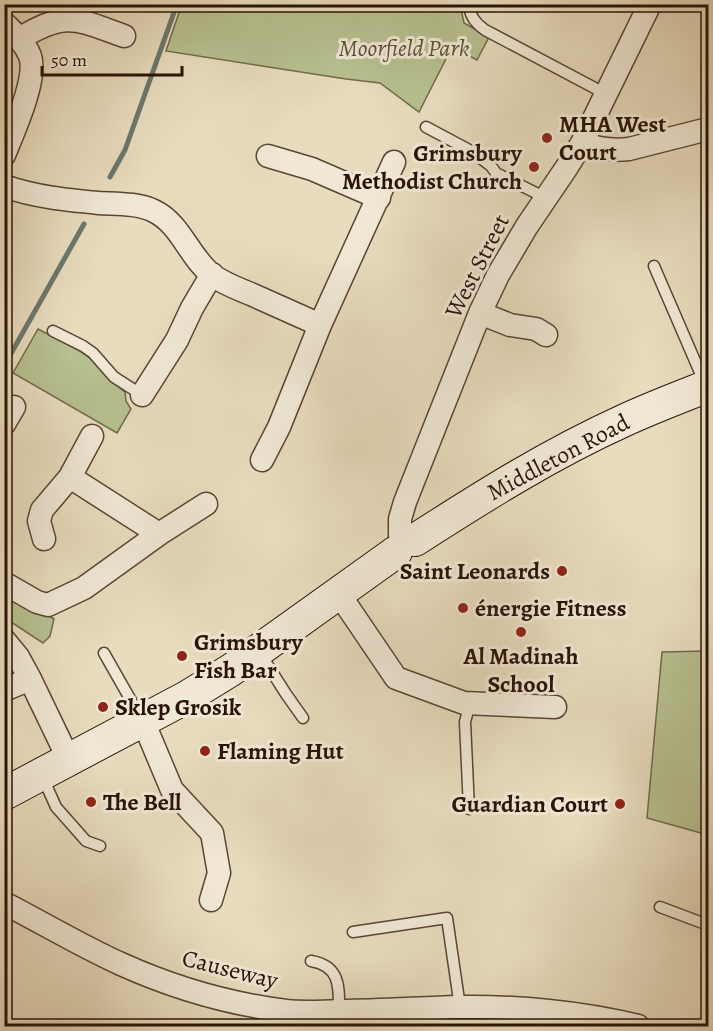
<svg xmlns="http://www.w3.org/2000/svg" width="713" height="1031" font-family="Alegreya,serif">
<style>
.green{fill:#b7c090;stroke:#706a4b;stroke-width:1.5}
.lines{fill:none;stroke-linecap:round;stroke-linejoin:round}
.stream{stroke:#6b786e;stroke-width:5}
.lane-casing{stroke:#594534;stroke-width:13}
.street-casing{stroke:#594534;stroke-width:25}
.secondary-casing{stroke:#291306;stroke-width:34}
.lane{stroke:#f0e8d5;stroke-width:10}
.street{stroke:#f0e8d5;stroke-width:22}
.secondary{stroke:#f0e8d5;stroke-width:32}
.poi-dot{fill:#8f2418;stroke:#f0e8d5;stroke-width:2}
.labels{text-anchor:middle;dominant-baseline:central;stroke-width:6;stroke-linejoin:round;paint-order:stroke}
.park-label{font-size:24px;font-style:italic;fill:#5b5036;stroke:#f0e8d5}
.poi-label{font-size:24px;font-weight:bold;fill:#291306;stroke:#f0e8d5;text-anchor:start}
.street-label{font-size:24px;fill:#291306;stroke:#f0e8d5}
</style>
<rect width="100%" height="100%" fill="#e8dcbe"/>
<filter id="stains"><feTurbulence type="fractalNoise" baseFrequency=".00333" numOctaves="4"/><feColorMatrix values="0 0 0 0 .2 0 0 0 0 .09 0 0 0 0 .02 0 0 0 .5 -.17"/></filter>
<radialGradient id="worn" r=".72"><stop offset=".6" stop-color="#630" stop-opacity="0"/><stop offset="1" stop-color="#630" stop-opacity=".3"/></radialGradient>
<!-- green -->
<path class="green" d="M182 4 460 5 464 23 489 37 477 60 452 47 419 112 380 83 346 79 166 51Z
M38 329 80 351 91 359 112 382 125 392 126 401 131 409 117 433 13 373Z
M4 591 54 619 50 636 43 643 5 618Z
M708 651V835L647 818 662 652Z"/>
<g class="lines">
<!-- stream -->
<path class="stream" d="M110 177 125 150 177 4
M4 366 84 224"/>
<!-- lane casing -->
<g class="lane-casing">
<path id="lane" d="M468 4C471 17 475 23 485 30L606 94
M426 127 471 151 491 166 496 173 546 198
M654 266 705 384
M53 331 83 346 93 353 114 377 142 395
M104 653 141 718
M260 653 286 694 303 718
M43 778 56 807 86 841 100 846
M469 809 465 722 470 703
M660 907 708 925
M353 932 447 918 460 1007
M311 961C341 966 339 988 339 1011"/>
</g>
<!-- street casing -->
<g class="street-casing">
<path id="street" d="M4 23C14 33 25 43 30 56 38 78 13 133 4 155
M19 39C66 10 76 19 124 36
M582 143C598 149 612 151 629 149L708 129
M268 156 312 169 379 198
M4 186C35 197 67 200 99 203 116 204 138 203 154 211 181 224 189 257 212 275 224 284 239 289 253 295 275 305 298 315 320 325
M480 313 510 325 536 329 546 335
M142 395 177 340 192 308 212 274
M4 424 14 407
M262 460 279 427 320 325 394 162
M70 477 159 534
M400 535V519L405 502 480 313 498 275 527 226 567 167 582 143 650 4
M44 539 39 521 42 510 70 477 92 436
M4 583 37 602 48 605 84 588 159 534 206 504
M339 594 396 678 464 703 555 707
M4 640 18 657 30 679 69 760
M4 690 30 679
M143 721 172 790 212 833 219 873 211 900
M4 903C43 923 81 946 121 964 172 987 230 1004 286 1011 304 1013 322 1012 340 1011 380 1011 419 1008 458 1007 516 1006 582 1012 638 1026"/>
</g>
<!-- secondary casing -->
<g class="secondary-casing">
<path id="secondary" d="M415 540C482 497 550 454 623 421 651 408 680 397 708 386
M4 794 187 697 231 670 396 552"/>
</g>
<!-- lane -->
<use href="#lane" class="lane"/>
<!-- street -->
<use href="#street" class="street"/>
<!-- secondary -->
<use href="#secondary" class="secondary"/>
</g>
<!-- markers -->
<g class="poi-dot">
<circle cx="547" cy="138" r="6"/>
<circle cx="534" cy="167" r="6"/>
<circle cx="562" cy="571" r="6"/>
<circle cx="463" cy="608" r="6"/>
<circle cx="521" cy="632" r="6"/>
<circle cx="182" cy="656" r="6"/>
<circle cx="103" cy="707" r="6"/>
<circle cx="205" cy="751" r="6"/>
<circle cx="91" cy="802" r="6"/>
<circle cx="620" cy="804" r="6"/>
</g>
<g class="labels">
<!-- park labels -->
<g class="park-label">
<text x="404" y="48">Moorfield Park</text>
</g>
<!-- poi labels -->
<g class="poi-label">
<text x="559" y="124">MHA West<tspan x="559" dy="28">Court</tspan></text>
<text x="522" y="153" text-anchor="end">Grimsbury<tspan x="522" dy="28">Methodist Church</tspan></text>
<text x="550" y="571" text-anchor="end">Saint Leonards</text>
<text x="475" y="608">énergie Fitness</text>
<text x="194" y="642">Grimsbury<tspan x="194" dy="28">Fish Bar</tspan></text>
<text x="521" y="656" text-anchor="middle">Al Madinah<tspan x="521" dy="28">School</tspan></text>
<text x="115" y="707">Sklep Grosik</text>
<text x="217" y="751">Flaming Hut</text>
<text x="103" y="802">The Bell</text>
<text x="608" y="804" text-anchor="end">Guardian Court</text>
</g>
<!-- street labels -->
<g class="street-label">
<text transform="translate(477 266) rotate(-63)">West Street</text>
<text transform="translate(558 457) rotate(-28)">Middleton Road</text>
<text transform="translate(230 969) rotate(14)">Causeway</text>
</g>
</g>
<!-- margin -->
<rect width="713" height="1031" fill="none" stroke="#e8dcbe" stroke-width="24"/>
<rect x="6" y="6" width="701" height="1019" fill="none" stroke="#291306" stroke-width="3"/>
<rect x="12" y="12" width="689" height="1007" fill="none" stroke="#291306" stroke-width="1.5"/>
<!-- scale -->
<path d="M42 66v9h140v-9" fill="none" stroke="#291306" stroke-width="3"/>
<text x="51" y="66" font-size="18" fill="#291306" stroke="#f0e8d5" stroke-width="4.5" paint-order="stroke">50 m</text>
<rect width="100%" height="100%" filter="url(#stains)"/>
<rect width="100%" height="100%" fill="url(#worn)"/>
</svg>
